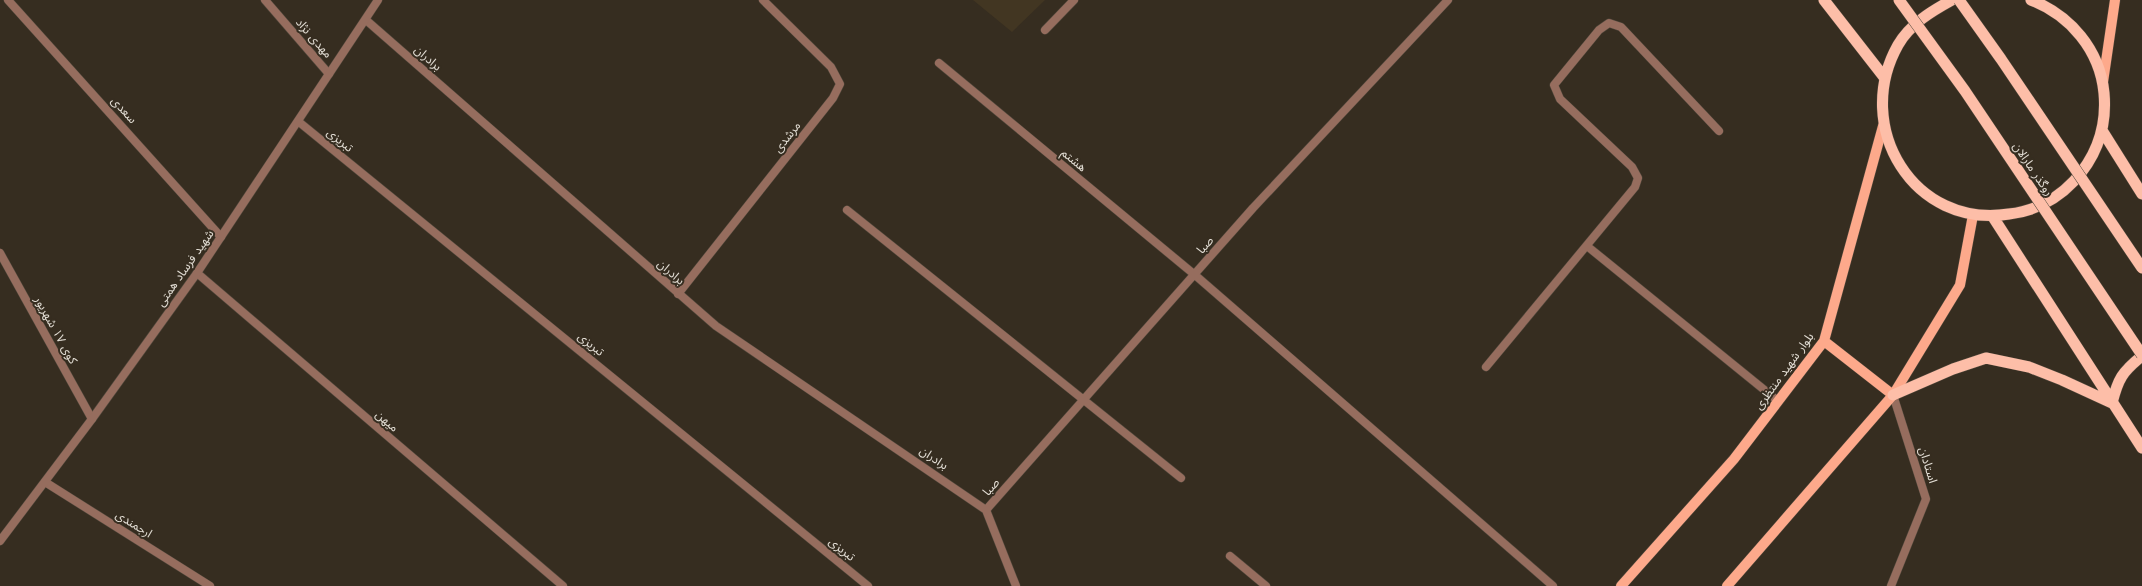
<svg xmlns="http://www.w3.org/2000/svg" width="2142" height="586" font-family="'Work Sans','Noto Sans Arabic',sans-serif">
<style>
.built{fill:#423622}
.lines{fill:none;stroke-linecap:round;stroke-linejoin:round}
.service-casing{stroke:#52493d;stroke-width:9}
.minor-casing{stroke:#52493d;stroke-width:9}
.tertiary-casing{stroke:#52493d;stroke-width:9}
.primary-casing{stroke:#52493d;stroke-width:11}
.trunk-casing{stroke:#52493d;stroke-width:12}
.service{stroke:#966d5e;stroke-width:8}
.minor{stroke:#966d5e;stroke-width:8}
.tertiary{stroke:#966d5e;stroke-width:8}
.primary{stroke:#fda98b;stroke-width:10}
.trunk{stroke:#fdbea8;stroke-width:11}
.trunk-bridge-casing{stroke:#52493d;stroke-width:12;stroke-linecap:butt}
.trunk-bridge{stroke:#fdbea8;stroke-width:11}
.labels{text-anchor:middle;dominant-baseline:central;stroke-width:4;stroke-linejoin:round;paint-order:stroke}
.street-label{font-size:12px;fill:#e4dfd6;stroke:#362d20}
</style>
<rect width="100%" height="100%" fill="#362d20"/>
<!-- built -->
<path class="built" d="M973 0H1045L1012 32Z"/>
<g class="lines">
<!-- service casing -->
<g class="service-casing">
<path id="service" d="M8 0 221 237
M45 482 210 586"/>
</g>
<!-- minor casing -->
<g class="minor-casing">
<path id="minor" d="M265 0 329 74
M366 20 716 326 986 510
M1045 30 1074 0
M939 63 1195 275 1553 586
M299 122 868 586
M847 210 1181 478
M1587 246 1778 401
M0 253 92 419
M197 273 563 586
M678 294 833 98 840 84 831 67 763 0
M1486 367 1635 187 1638 178 1632 167 1560 99 1554 85 1599 30 1609 23 1621 27 1719 131
M986 510 1253 208 1448 0
M986 510 1016 586
M1230 556 1266 586"/>
</g>
<!-- tertiary casing -->
<g class="tertiary-casing">
<path id="tertiary" d="M0 541 92 419 197 273 378 0
M1891 586 1926 499 1893 395"/>
</g>
<!-- primary casing -->
<g class="primary-casing">
<path id="primary" d="M2103 82 2115 0
M1824 341 1893 395
M1621 586 1734 459 1824 341 1883 126
M1727 586 1893 395 1960 285 1973 215"/>
</g>
<!-- trunk casing -->
<g class="trunk-casing">
<path id="trunk" d="M1824 0 1884 77
M1952 0C1932 11 1910 24 1898 45 1852 127 1914 229 2009 214 2035 211 2056 200 2074 181 2097 156 2107 126 2104 93 2100 50 2070 15 2031 0
M2103 132 2142 194
M1993 217 2142 448
M1893 395 1953 369 1986 358 2029 367 2062 380 2112 403C2118 379 2122 372 2142 356"/>
</g>
<!-- service -->
<use href="#service" class="service"/>
<!-- minor -->
<use href="#minor" class="minor"/>
<!-- tertiary -->
<use href="#tertiary" class="tertiary"/>
<!-- primary -->
<use href="#primary" class="primary"/>
<!-- trunk -->
<use href="#trunk" class="trunk"/>
<!-- trunk-bridge casing -->
<g class="trunk-bridge-casing">
<path id="trunk-bridge" d="M1899 0 1965 91 2142 355
M1959 0 2001 59 2142 268"/>
</g>
<!-- trunk-bridge -->
<use href="#trunk-bridge" class="trunk-bridge"/>
</g>
<g class="labels">
<!-- street labels -->
<g class="street-label">
<text transform="translate(314 38) rotate(49)">مهدی نژاد</text>
<text transform="translate(428 58) rotate(41)">برادران</text>
<text transform="translate(124 110) rotate(48)">سعدی</text>
<text transform="translate(787 137) rotate(-52)">مرشدی</text>
<text transform="translate(340 140) rotate(39)">تبریزی</text>
<text transform="translate(1074 160) rotate(40)">هشتم</text>
<text transform="translate(2033 169) rotate(56)">روگذر مارالان</text>
<text transform="translate(1205 245) rotate(-49)">صبا</text>
<text transform="translate(185 268) rotate(-55)">شهید فرساد همتی</text>
<text transform="translate(671 272) rotate(41)">برادران</text>
<text transform="translate(56 330) rotate(61)">کوی ۱۷ شهریور</text>
<text transform="translate(591 344) rotate(39)">تبریزی</text>
<text transform="translate(1784 371) rotate(-54)">بلوار شهید منتظری</text>
<text transform="translate(387 421) rotate(41)">میهن</text>
<text transform="translate(934 458) rotate(34)">برادران</text>
<text transform="translate(1928 465) rotate(73)">استادان</text>
<text transform="translate(991 487) rotate(-49)">صبا</text>
<text transform="translate(134 524) rotate(32)">ارجمندی</text>
<text transform="translate(842 549) rotate(39)">تبریزی</text>
</g>
</g>
</svg>
